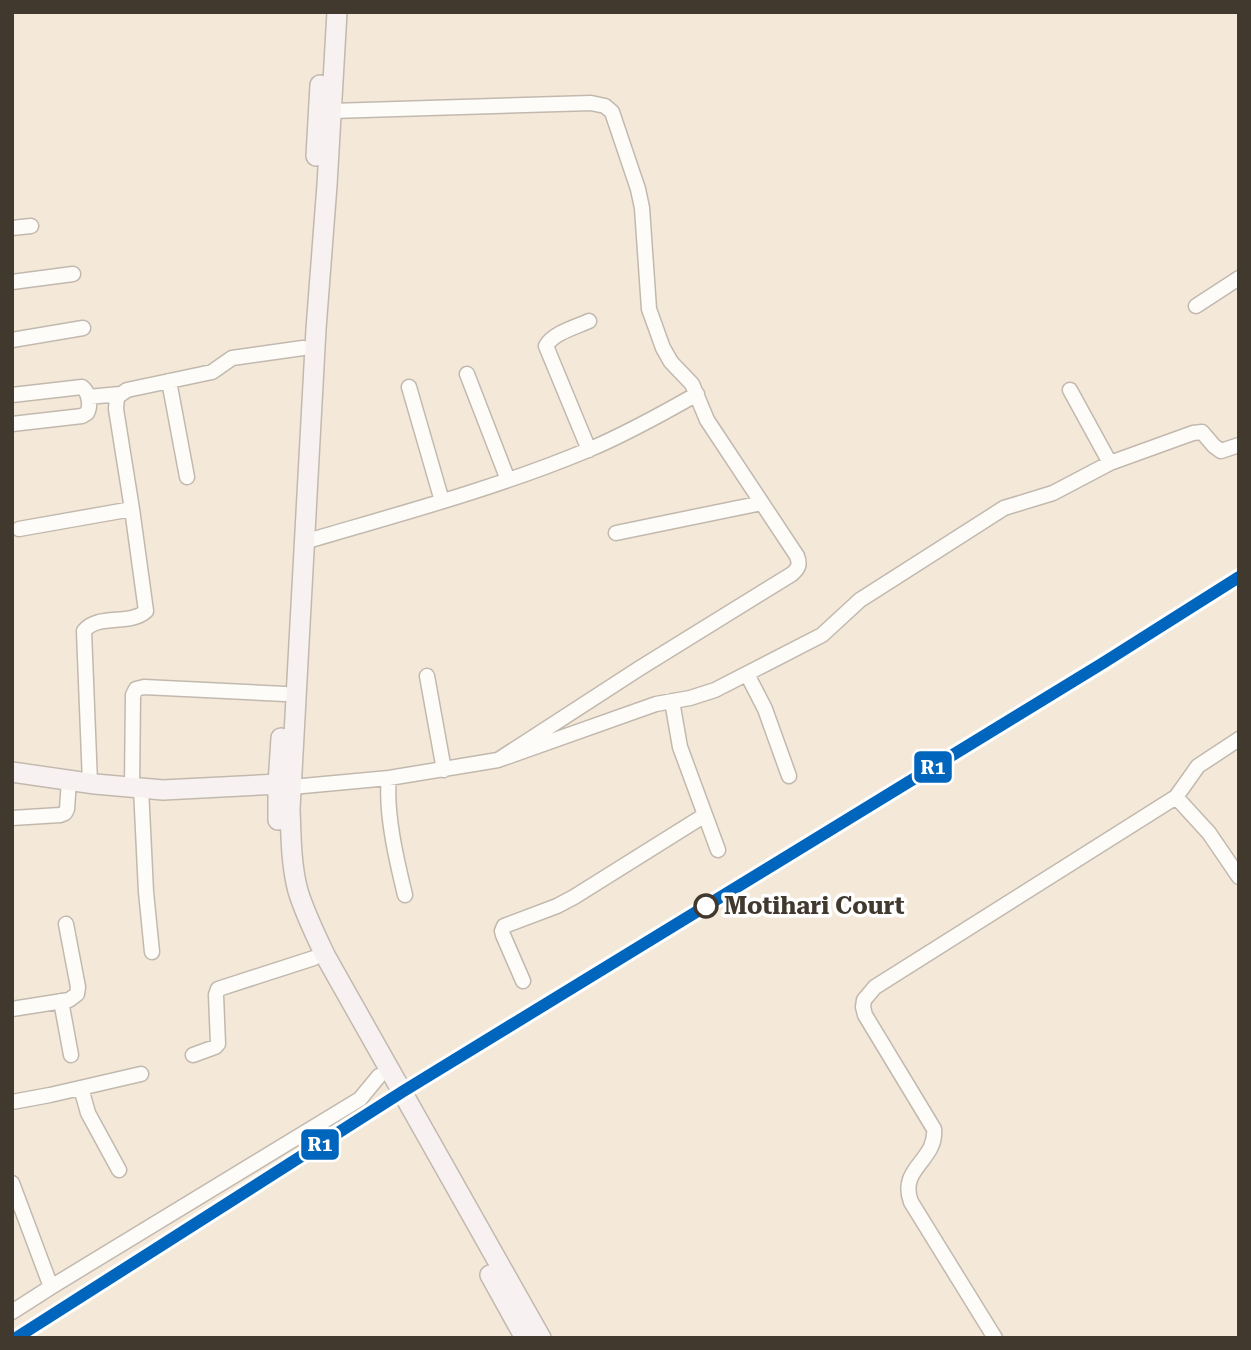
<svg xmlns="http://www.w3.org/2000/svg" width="1251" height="1350" font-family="'Roboto Serif',serif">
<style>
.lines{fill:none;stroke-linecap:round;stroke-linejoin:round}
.street-casing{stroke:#c2b9ae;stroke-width:17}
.secondary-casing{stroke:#c2b9ae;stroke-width:22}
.street{stroke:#fdfcf9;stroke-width:14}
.secondary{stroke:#f7f2f1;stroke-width:19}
.rail-1-casing{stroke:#fff;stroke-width:18}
.rail-1{stroke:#0065bd;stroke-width:12}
.stop-dot{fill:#fff;stroke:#41392e;stroke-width:3.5}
.labels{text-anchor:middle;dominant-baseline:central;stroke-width:7;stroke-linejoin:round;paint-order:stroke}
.stop-label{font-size:24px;font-weight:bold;fill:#41392e;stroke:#fff;text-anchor:start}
.line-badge{stroke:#fff;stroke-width:2.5}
.badge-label{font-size:19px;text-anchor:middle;font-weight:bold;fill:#fff}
</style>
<rect width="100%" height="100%" fill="#f4e8d9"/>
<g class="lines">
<!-- street casing -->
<g class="street-casing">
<path id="street" d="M332 111 591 103 605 106 612 112 638 189 642 208 649 309 663 348 671 362 692 384 707 420 797 556C800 564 799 568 792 574L640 668 498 760
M12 228 31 226
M12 282 73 274
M1196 306 1239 278
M12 340 83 328
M467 374 508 480
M169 381 187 477
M409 387 442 501
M1070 390 1110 463
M12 395 82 387C89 392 91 406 87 413L82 416 12 424
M88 397 120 394
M589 450 546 346C553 333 576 327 589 321
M19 529 132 509
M616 533 762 503
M304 542C399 514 497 488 588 450 626 434 662 414 697 394
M747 674 765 709 789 776
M427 676 444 770
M672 701 680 747 718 850
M389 778C385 812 397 862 405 895
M90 783 84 631C98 613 130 626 146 611L132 509 116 409 117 397 127 390 212 372 232 358 303 348
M285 785 292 787 389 778 498 760 656 704 690 698 715 690 822 635 860 600 1004 508 1053 493 1110 463 1193 433 1202 432 1214 446 1221 451 1239 445
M132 787 133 695 136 689 144 687 285 694
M141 788 146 892 152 952
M1176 797 1198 766 1239 739
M12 818 60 815 65 813 67 809 69 780
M523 981 503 935 502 931 504 926 557 906 574 897 705 815
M61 1001 71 1055
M12 1009 69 1000 77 994 78 987 66 924
M193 1055 215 1047 218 1044 216 995 218 989 314 958
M81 1088 88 1113 119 1170
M12 1102 50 1095 141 1074
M12 1183 51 1287
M12 1312 51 1287 360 1099 379 1076
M995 1338 911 1202C898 1168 937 1161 934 1129L865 1015 863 1007 864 1000 875 987 1176 797 1209 833 1239 877"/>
</g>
<!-- secondary casing -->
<g class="secondary-casing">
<path id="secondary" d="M337 12 327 185 316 329 290 809C291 836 291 865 298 891 305 914 316 936 326 957L541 1338
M316 156 320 85
M12 772 95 784 163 790 278 784
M278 820V784L281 738
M490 1275 525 1338"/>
</g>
<!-- street -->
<use href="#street" class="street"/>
<!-- secondary -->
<use href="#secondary" class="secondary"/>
<!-- rail-1 casing -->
<g class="rail-1-casing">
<path id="rail-1" d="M16 1338 402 1092 1103 663 1239 577"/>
</g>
<!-- rail-1 -->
<use href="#rail-1" class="rail-1"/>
</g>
<!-- markers -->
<circle class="stop-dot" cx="706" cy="906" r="11"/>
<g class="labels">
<!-- stop labels -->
<g class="stop-label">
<text x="724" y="906">Motihari Court</text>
</g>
</g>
<g class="line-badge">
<rect x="913" y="750" width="40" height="34" rx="7" fill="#0065bd"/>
<rect x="300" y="1128" width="40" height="33" rx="7" fill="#0065bd"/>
</g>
<g class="badge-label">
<text x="933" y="774">R1</text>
<text x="320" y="1151">R1</text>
</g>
<!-- border -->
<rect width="1251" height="1350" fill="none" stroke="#41392e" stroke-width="28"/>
</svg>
